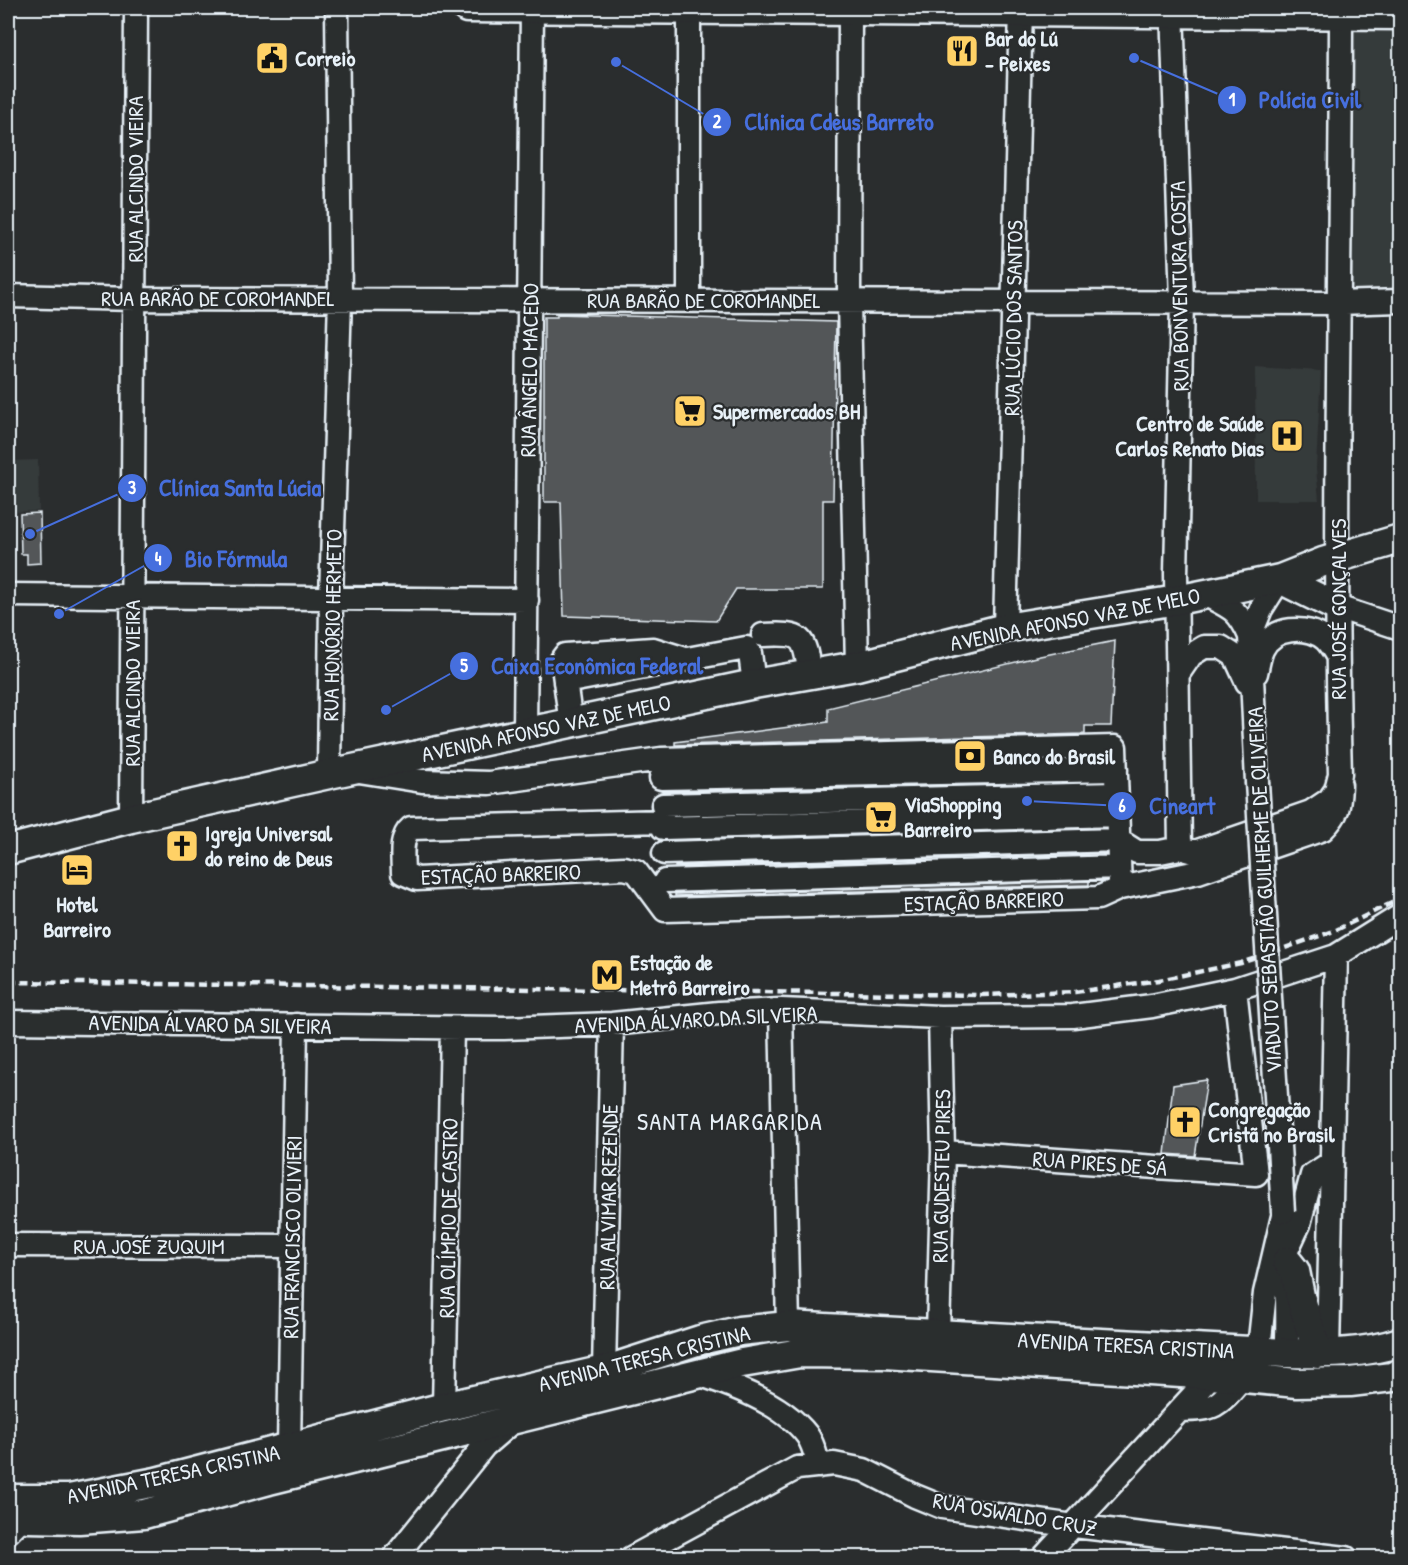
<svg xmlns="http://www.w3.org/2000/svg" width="1408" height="1565" font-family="'Patrick Hand',sans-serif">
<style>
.built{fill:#363a3b}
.building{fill:#535759;stroke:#e8f1f8;stroke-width:1.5}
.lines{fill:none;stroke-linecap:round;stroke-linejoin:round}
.minor-casing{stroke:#e8f1f8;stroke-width:27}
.major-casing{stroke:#e8f1f8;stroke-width:33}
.minor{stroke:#2a2d2e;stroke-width:22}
.major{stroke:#2a2d2e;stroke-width:28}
.rail{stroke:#e8f1f8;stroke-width:4.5;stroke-dasharray:9 4.5;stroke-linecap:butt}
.minor-bridge-casing{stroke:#e8f1f8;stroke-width:27;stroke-linecap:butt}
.minor-bridge{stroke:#2a2d2e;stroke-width:22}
.labels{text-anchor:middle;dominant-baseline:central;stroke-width:4.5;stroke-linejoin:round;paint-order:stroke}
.poi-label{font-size:22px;font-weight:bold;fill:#e8f1f8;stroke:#2a2d2e;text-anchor:start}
.street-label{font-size:22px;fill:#e8f1f8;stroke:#2a2d2e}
.neighbourhood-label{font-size:24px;letter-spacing:1.5px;fill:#e8f1f8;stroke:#2a2d2e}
.leader{fill:none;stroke:#466fde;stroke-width:2}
.callout-dot{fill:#466fde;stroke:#2a2d2e;stroke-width:2}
.mark-label{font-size:18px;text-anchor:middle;font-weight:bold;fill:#fff}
.callout-label{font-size:24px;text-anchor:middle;font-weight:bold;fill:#466fde;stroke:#2a2d2e;stroke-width:4.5;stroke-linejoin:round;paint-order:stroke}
</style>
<rect width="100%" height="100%" fill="#2a2d2e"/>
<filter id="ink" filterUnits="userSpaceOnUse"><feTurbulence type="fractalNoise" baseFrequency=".0167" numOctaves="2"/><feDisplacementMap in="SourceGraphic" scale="12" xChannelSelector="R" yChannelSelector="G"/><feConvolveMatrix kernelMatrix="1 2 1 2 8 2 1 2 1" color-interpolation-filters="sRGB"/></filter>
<g filter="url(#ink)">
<!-- built -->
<path class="built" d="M1352 27 1400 28V290L1343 291Z
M1255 367 1321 371 1316 468 1319 500H1256Z
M38 460 39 511 8 512V461Z"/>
<!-- building -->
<path class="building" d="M557 314 836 322 833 500H823V589H736L716 621 564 616 561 502H544V317H557Z
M40 513 41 563 27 564V554H21L20 514Z
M1115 641 1111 726H1085V734L675 745V742L828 722V708L1040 656Z
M1088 854 675 867V866Z
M1089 881V885L675 896V894Z
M1207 1080 1195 1156 1165 1154 1173 1085Z"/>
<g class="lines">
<!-- minor casing -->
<g class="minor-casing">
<path id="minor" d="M689 8V300
M850 8 849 302 857 666
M1172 8 1182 301 1176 574 1180 848
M8 296 135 299 1337 303 1400 301
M1204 594C1231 608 1237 608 1250 636L1257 782
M8 595 527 600
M1337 607 1400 628
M1005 628 1021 8
M763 635C804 633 804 636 810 675
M1250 636 1261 609 1280 579
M1256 673C1258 665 1259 657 1262 650 1272 626 1307 625 1325 639 1329 643 1333 649 1336 654
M1178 674 1191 655 1204 647H1221L1235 656 1247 682
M565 682 746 648 750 653 754 684
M571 724 562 659 565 655 653 649 682 658
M525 733 532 8
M359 771 422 781 489 783 661 759 1115 747 1120 888
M329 774 331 598 340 298 337 8
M661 778 1116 770
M663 805 1116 794
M131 818 136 8
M663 821 411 828C399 838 403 859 403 873L417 879 624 868 636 871 665 910
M663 828 1117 815
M664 853 1118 840 1137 852H1160L1180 848 1195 852 1311 812 1329 800 1336 790 1340 774C1333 519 1341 263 1341 8
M665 881 1119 867
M665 910 1098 898 1120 888 1198 872 1323 829C1339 813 1339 807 1340 785
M781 1010 788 1326
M8 1022 504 1028 612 1024 719 1013 781 1010 940 1017 1073 1016 1152 1006 1235 989 1336 956 1400 916
M943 1152 1256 1174 1235 989
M8 1245 291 1246
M1286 1252 1299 1224 1312 1175 1332 1162
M938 1334 943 1152 940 1017
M1249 1352 1260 1339 1265 1293 1283 1216
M1286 1353C1289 1325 1286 1296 1287 1268
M1328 1353 1336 956
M604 1370 612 1024
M698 1374C733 1385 784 1405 807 1435 813 1443 816 1456 819 1466
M444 1407 452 1029
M1180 1410C1217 1410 1219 1405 1242 1378
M289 1448 296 1025
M8 1532 22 1518
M394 1558 484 1446 513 1421
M631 1558 797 1468 834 1464 864 1470 915 1496 942 1507 1074 1526 1346 1558
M1043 1558 1212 1375"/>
</g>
<!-- major casing -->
<g class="major-casing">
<path id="major" d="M467 8 1400 15
M1280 579 1337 607
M8 850 131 818 329 774 754 684 857 666 1005 628 1177 600 1280 579 1323 562 1400 539
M1287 1261 1295 1271 1300 1296 1318 1354
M8 1499H69L156 1482 444 1407 613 1368 700 1340 739 1331 788 1326 1286 1353C1324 1354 1365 1354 1400 1342
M28 1518 79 1519 144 1514 269 1480 742 1363 800 1353 884 1354 1212 1375 1297 1383 1350 1382 1392 1377 1400 1373"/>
</g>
<!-- minor -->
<use href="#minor" class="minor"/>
<!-- major -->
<use href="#major" class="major"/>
<!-- rail -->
<path class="rail" d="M8 982 982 995 1075 992 1159 980 1241 963 1334 931 1400 899"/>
<!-- minor-bridge casing -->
<g class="minor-bridge-casing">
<path id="minor-bridge" d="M1257 782 1283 1212"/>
</g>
<!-- minor-bridge -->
<use href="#minor-bridge" class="minor-bridge"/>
</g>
</g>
<!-- icons -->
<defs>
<g id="restaurant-square" transform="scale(1.725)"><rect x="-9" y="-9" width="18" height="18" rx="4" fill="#ffd166" stroke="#2a2d2e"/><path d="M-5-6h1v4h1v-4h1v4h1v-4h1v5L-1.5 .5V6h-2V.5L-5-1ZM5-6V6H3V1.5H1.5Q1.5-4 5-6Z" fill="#111"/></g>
<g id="civic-square" transform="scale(1.725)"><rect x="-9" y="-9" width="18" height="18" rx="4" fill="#ffd166" stroke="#2a2d2e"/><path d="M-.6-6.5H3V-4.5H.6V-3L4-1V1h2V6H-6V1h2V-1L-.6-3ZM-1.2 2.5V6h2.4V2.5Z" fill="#111"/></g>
<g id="supermarket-square" transform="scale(1.725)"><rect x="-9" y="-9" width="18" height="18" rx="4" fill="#ffd166" stroke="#2a2d2e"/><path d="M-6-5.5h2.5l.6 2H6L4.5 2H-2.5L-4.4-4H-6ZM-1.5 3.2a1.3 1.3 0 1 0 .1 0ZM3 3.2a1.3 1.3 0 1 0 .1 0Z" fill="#111"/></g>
<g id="hospital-square" transform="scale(1.725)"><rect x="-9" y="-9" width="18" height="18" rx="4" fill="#ffd166" stroke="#2a2d2e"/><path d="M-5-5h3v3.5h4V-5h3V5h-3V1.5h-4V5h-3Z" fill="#111"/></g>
<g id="bank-square" transform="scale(1.725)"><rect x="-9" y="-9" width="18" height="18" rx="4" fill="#ffd166" stroke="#2a2d2e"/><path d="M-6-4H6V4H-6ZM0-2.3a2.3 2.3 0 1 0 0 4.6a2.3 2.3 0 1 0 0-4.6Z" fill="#111"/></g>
<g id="church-square" transform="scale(1.725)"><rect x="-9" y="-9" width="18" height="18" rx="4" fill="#ffd166" stroke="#2a2d2e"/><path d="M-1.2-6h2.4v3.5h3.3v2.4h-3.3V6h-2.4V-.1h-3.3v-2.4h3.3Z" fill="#111"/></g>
<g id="hotel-square" transform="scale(1.725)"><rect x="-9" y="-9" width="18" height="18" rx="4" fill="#ffd166" stroke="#2a2d2e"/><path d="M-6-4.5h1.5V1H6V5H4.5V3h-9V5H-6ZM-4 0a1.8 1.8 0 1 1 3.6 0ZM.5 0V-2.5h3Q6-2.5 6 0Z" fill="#111"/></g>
<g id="metro-square" transform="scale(1.725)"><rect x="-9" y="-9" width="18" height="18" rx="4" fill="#ffd166" stroke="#2a2d2e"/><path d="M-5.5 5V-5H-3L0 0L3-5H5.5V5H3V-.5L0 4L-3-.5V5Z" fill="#111"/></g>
</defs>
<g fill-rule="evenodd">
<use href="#restaurant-square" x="962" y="51"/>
<use href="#civic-square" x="272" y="58"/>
<use href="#supermarket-square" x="690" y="411"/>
<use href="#hospital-square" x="1287" y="436"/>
<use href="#bank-square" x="970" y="756"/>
<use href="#supermarket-square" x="881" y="817"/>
<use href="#church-square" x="182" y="846"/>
<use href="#hotel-square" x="77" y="870"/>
<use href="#metro-square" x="607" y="975"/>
<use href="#church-square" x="1185" y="1122"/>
</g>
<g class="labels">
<!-- poi labels -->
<g class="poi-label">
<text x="985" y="38">Bar do Lú<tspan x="985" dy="25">- Peixes</tspan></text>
<text x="295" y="58">Correio</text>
<text x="713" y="411">Supermercados BH</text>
<text x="1264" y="423" text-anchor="end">Centro de Saúde<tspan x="1264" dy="25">Carlos Renato Dias</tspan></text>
<text x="993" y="756">Banco do Brasil</text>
<text x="904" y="804">ViaShopping<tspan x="904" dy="25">Barreiro</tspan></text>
<text x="205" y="833">Igreja Universal<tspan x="205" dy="25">do reino de Deus</tspan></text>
<text x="77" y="904" text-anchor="middle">Hotel<tspan x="77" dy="25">Barreiro</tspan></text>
<text x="630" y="962">Estação de<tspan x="630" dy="25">Metrô Barreiro</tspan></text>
<text x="1208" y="1109">Congregação<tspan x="1208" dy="25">Cristã no Brasil</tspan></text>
</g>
<!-- street labels -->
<g class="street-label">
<text transform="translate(135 179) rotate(-90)">RUA ALCINDO VIEIRA</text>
<text transform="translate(1179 286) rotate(-91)">RUA BONVENTURA COSTA</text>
<text x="218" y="298">RUA BARÃO DE COROMANDEL</text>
<text x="704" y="300">RUA BARÃO DE COROMANDEL</text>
<text transform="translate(1013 318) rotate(-89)">RUA LÚCIO DOS SANTOS</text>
<text transform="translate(529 370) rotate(-89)">RUA ÂNGELO MACEDO</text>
<text transform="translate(1338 609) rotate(-90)">RUA JOSÉ GONÇALVES</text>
<text transform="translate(1075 619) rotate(-11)">AVENIDA AFONSO VAZ DE MELO</text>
<text transform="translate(332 625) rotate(-89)">RUA HONÓRIO HERMETO</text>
<text transform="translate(132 683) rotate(-90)">RUA ALCINDO VIEIRA</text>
<text transform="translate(546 728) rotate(-12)">AVENIDA AFONSO VAZ DE MELO</text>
<text transform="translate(501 874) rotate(-2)">ESTAÇÃO BARREIRO</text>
<text transform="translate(1264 890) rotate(-93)">VIADUTO SEBASTIÃO GUILHERME DE OLIVEIRA</text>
<text transform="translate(984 901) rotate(-2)">ESTAÇÃO BARREIRO</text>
<text transform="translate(696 1019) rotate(-3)">AVENIDA ÁLVARO DA SILVEIRA</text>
<text transform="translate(210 1024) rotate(1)">AVENIDA ÁLVARO DA SILVEIRA</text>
<text transform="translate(1100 1163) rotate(4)">RUA PIRES DE SÁ</text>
<text transform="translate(941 1176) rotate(-89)">RUA GUDESTEU PIRES</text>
<text transform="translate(608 1197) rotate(-89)">RUA ALVIMAR REZENDE</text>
<text transform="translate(448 1218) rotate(-89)">RUA OLÍMPIO DE CASTRO</text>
<text transform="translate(292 1237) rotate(-89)">RUA FRANCISCO OLIVIERI</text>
<text x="149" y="1246">RUA JOSÉ ZUQUIM</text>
<text transform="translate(1126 1345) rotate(3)">AVENIDA TERESA CRISTINA</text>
<text transform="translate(644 1358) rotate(-14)">AVENIDA TERESA CRISTINA</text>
<text transform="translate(173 1474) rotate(-12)">AVENIDA TERESA CRISTINA</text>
<text transform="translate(1015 1514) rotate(10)">RUA OSWALDO CRUZ</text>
</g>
<!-- neighbourhood labels -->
<g class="neighbourhood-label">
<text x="730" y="1121">SANTA MARGARIDA</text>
</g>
</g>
<!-- callouts -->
<path class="leader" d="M1134 58L1232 100M616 62L717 122M30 534L132 488M59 614L158 558M386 710L464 666M1027 801L1122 806"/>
<g class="callout-dot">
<circle cx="1134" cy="58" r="6"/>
<circle cx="616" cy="62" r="6"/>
<circle cx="30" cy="534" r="6"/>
<circle cx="59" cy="614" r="6"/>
<circle cx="386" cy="710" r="6"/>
<circle cx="1027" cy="801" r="6"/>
<circle cx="1232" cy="100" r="15"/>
<circle cx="717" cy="122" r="15"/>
<circle cx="132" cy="488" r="15"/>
<circle cx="158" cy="558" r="15"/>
<circle cx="464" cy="666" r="15"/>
<circle cx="1122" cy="806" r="15"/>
</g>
<g class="mark-label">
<text x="1232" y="106">1</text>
<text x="717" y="128">2</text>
<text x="132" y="494">3</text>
<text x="158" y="565">4</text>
<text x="464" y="672">5</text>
<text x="1122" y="812">6</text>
</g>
<g class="callout-label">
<text x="1310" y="108">Polícia Civil</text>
<text x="839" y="130">Clínica Cdeus Barreto</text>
<text x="240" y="496">Clínica Santa Lúcia</text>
<text x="236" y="567">Bio Fórmula</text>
<text x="597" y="674">Caixa Econômica Federal</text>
<text x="1182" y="814">Cineart</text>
</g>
<!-- margin -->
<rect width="1408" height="1565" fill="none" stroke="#2a2d2e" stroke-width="30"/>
<rect x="15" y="15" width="1378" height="1535" fill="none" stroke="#e8f1f8" stroke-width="2" filter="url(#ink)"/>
</svg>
